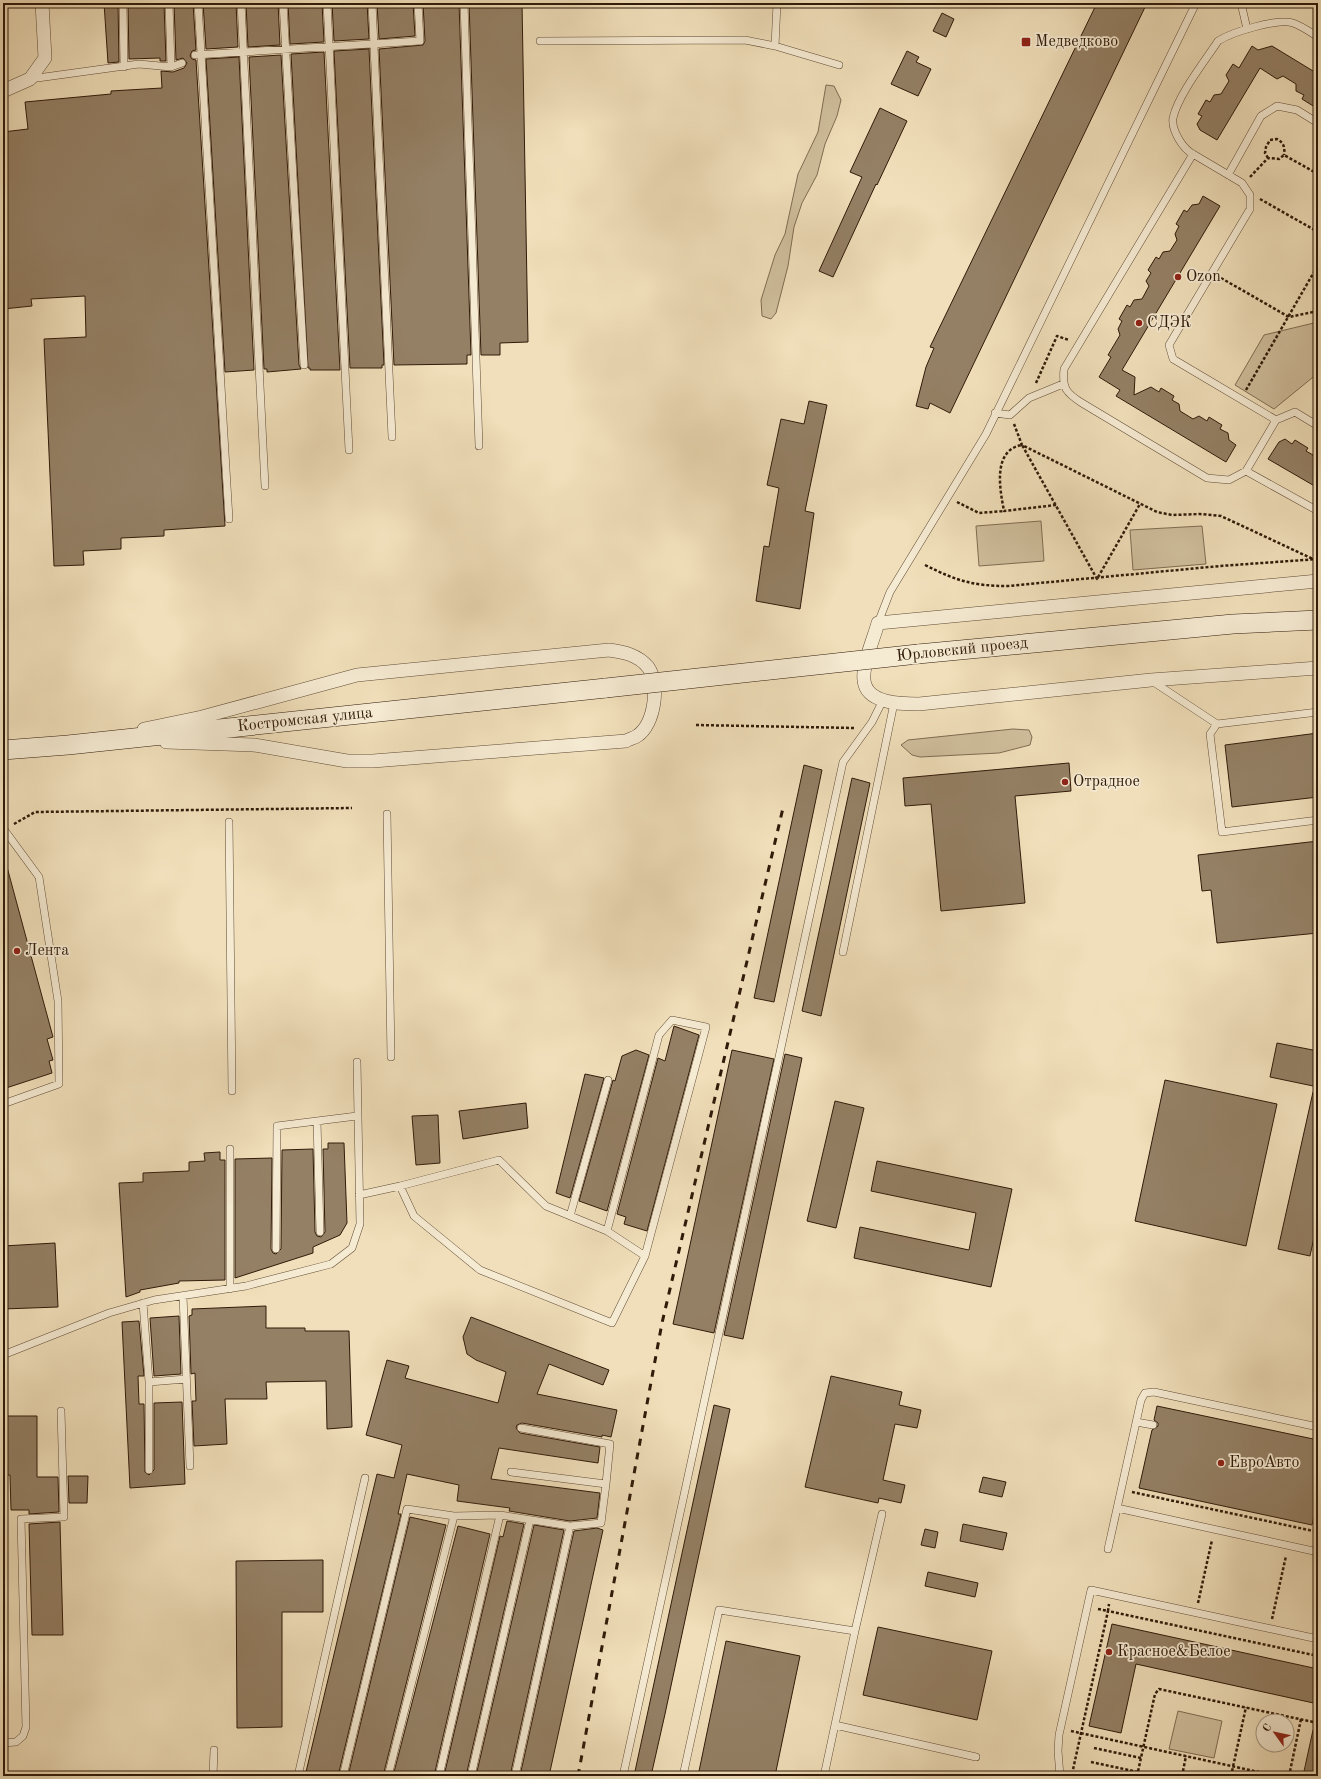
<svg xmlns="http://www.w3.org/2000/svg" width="1321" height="1779" font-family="'Old Standard TT',serif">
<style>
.green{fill:#cfbe9c;stroke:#806c52}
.building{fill:#948065;stroke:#301a09}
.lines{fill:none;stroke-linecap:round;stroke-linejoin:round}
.lane-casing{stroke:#604b35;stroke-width:8}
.street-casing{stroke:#604b35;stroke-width:14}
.secondary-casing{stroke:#301a09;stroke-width:20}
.path{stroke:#301a09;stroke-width:2.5;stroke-dasharray:3 2;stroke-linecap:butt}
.lane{stroke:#f5ead2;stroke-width:7}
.street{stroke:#f5ead2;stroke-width:13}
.secondary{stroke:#f5ead2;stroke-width:19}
.rail{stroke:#301a09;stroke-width:3;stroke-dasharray:7 7;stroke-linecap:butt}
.secondary-bridge-casing{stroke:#301a09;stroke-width:20;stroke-linecap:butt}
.secondary-bridge{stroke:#f5ead2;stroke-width:19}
.poi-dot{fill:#8f2418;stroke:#f5ead2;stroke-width:1.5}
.labels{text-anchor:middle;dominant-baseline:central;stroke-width:3.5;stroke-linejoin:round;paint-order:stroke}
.poi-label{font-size:16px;fill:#301a09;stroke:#f5ead2;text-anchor:start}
.street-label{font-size:16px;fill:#301a09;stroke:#f5ead2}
</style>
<rect width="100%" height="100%" fill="#f0dfba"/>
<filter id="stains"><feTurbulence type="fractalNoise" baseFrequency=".005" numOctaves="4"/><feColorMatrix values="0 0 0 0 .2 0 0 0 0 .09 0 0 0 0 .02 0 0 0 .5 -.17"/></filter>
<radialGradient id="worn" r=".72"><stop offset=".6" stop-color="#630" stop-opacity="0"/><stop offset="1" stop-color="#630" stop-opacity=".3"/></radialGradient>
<!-- green -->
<path class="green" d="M826 85 834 86 841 100 837 116 825 144 817 175 802 203 794 227 788 266 776 313 771 319 762 316 761 300 775 255 785 234 798 174 818 132Z
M1318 322V373L1274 409 1235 385 1264 335Z
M1041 521 1044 561 979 566 976 526Z
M1202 526 1206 564 1133 570 1130 530Z
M1013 729 1029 730 1032 737 1030 745 999 753 920 757 912 755 901 745 908 740Z
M1178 1711 1222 1721 1214 1758 1169 1749Z"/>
<!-- building -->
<path class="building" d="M104 3H118L119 62 108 63Z
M128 3H164L166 61H160V58L129 59Z
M174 3H193L196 50 192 51 190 56 192 59 196 60 225 526 164 530V536L121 538V549L83 551 84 565 54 566 44 339 86 337 85 296 31 299 32 306 3 309V132L28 129 25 102 111 94V91L162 88 161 71 173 72 184 68 187 63 183 58 176 60Z
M203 3H236L238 47 206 49Z
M246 3H278L280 45 248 47Z
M288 3H322L324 42 290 44Z
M332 3H367L369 39 334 41Z
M377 3H413L415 36 379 39Z
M423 3H459L471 355H467V364L394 365 379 49 423 45 425 41Z
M469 3H522L528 342 500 343V355H481Z
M1097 3H1147L950 413 930 403 928 409 916 406 926 367 934 348 930 347Z
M942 13 954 19 946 37 933 31Z
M1252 46 1258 50 1272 46 1318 74V109L1302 99 1304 95 1296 91V84L1283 76 1277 79 1260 68 1217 140 1200 130 1197 124 1202 116 1198 114 1206 100 1210 102 1214 95 1221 94 1229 81 1226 75 1233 64 1239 68Z
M369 49 384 365H382V368H350L334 51Z
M907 51 919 57 916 62 931 69 918 96 891 84Z
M324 52 340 370H310V368H308L291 54Z
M281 55 299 365 301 369 267 372V369H264L249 57Z
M239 57 254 370 225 372 206 59Z
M880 108 907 121 877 185 876 184 833 277 819 271 862 177 850 172Z
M1203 196 1220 206 1122 370 1135 377 1134 395 1151 387 1159 392 1161 388 1174 396 1172 400 1179 404 1180 411 1193 419 1199 416 1207 421 1209 417 1222 425 1220 429 1228 433 1229 440 1236 445 1226 462 1116 396 1120 390 1099 377 1111 357 1108 355 1120 335 1118 329 1122 321 1119 319 1127 305 1130 307 1134 300 1142 299 1149 286 1146 281 1151 273 1148 270 1156 257 1159 259 1163 252 1170 251 1177 240 1175 234 1179 226 1176 224 1184 210 1187 212 1192 205 1199 204Z
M809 401 827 405 805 511 814 513 800 609 756 601 764 546 769 547 779 488 767 485 781 419 804 424Z
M1285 439 1292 444 1295 440 1308 448 1306 451 1313 455 1315 463 1318 465V488L1268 459 1279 442Z
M1318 733V797L1232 807 1225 745Z
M1069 763 1071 791 1015 796 1025 903 941 911 931 804 905 806 903 778Z
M804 765 822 770 774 1002 754 998Z
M852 778 870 783 821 1016 802 1011Z
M1318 841V933L1217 943 1211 890 1202 891 1198 855Z
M3 867H7L53 1037 47 1039 53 1060 49 1061 52 1073 3 1089Z
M674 1026 699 1035 647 1231 624 1224 626 1217 617 1214 658 1058 665 1061Z
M1277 1043 1318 1051V1087L1270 1077Z
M636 1050 649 1055 607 1211 579 1201 613 1080 615 1081 622 1056Z
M732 1050 774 1059 714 1333 673 1324Z
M785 1054 802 1058 743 1339 724 1335Z
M585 1074 604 1078 570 1198 556 1193Z
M1165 1080 1277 1104 1246 1246 1135 1221Z
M1313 1092 1318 1093V1219L1310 1256 1278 1249Z
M835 1101 864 1108 836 1228 807 1221Z
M526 1103 528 1128 463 1139 459 1111Z
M438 1115 440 1163 416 1165 412 1116Z
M328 1143H344L347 1223 340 1235 313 1247V1253L235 1278V1159L272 1158 271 1249 273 1253 276 1254 281 1249 282 1150 313 1149 315 1232 317 1236 321 1237 325 1232 323 1149H328Z
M220 1152V1160H225V1280L179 1281V1283L140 1290V1292L126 1297 119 1183 143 1182V1173L189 1171V1162L205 1161 204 1153Z
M877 1161 1012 1189 991 1287 854 1258 860 1227 969 1250 976 1213 871 1191Z
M55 1243 58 1307 3 1309V1246Z
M266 1306V1328H305V1331H349L352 1427 327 1429 326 1381 266 1382 267 1399H225L227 1444 194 1446 192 1401H196L195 1373 191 1374 189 1316 192 1315V1309Z
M179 1316 181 1374 154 1376 150 1318Z
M471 1317 609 1370 603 1385 549 1364 537 1394 617 1410 611 1437 602 1435V1437L522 1423 517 1425 516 1428 520 1433 600 1447 598 1463 499 1448 491 1479 600 1493 597 1518 570 1521 509 1511 510 1508 457 1501 459 1485 407 1474 398 1514H401L338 1776H305L377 1474 394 1478 402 1445 366 1435 387 1360 409 1366 405 1378 498 1403 506 1372 476 1360 467 1354 463 1337Z
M139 1321 144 1376H138L139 1404H144L145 1472 149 1475 154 1470V1403L182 1402 185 1484 130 1488 122 1322Z
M831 1376 902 1392 899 1405 921 1410 917 1428 895 1424 883 1480 905 1485 901 1503 879 1498 878 1503 805 1487Z
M714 1405 730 1409 665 1714 651 1776H634Z
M1157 1406 1318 1440V1498L1312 1525 1139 1488 1152 1430 1158 1426V1423L1154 1420Z
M6 1416H37V1477H58L59 1512 29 1514V1510H11L10 1475H6Z
M68 1476H88L87 1503H69Z
M983 1477 1006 1482 1002 1497 979 1492Z
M410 1517 446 1525 383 1776H348Z
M507 1521 524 1524 466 1776H444L500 1536 503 1537Z
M60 1522 63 1635H32L29 1524Z
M963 1524 1007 1533 1003 1550 960 1541Z
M534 1525 564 1530 510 1776H476Z
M458 1526 490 1534 434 1776H393Z
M597 1528 603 1530 549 1776H520L574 1531Z
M925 1529 938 1532 935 1548 921 1545Z
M323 1560V1612H282V1727L237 1728 236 1561Z
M928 1572 978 1583 975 1597 925 1586Z
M1112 1624 1318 1669V1704L1136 1664 1121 1733 1089 1726Z
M878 1627 992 1651 977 1720 863 1695Z
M726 1641 800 1656 775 1776H698Z
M1313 1730 1318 1731V1776H1303Z"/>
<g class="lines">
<!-- lane casing -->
<g class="lane-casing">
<path id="lane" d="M123 3 124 67
M169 3 171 67
M198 3 229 519
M241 3 265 486
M283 3 304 365
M327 3 349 450
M372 3 392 437
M464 3 479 446
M777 3 775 46 839 65
M1241 3 1247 29
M540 41 745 40 775 46
M195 55 420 41 418 3
M30 79 139 64 171 67 182 63
M1193 154C1183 149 1171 130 1173 118 1178 95 1205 61 1218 41 1232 32 1278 18 1293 23 1302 26 1310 32 1318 37
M1228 175 1261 116 1277 106 1297 110 1318 123
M995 413 1010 415 1029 398 1063 384
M1276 420 1173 359 1169 345 1250 209V195L1242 183 1193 154 1064 369C1062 388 1066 393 1082 403L1207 478 1229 480 1246 471 1276 420 1295 412 1318 426
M1246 471 1318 511
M878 623 890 592 986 434 1196 3
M1152 681 1217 724 1318 712
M1217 724 1210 734 1222 832 1318 820
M387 814 391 1057
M229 822 232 1091
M3 828 39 877 58 1001 59 1084 3 1104
M843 952 894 703
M359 1195 400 1186 414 1216 480 1270 612 1323 645 1256 607 1231 546 1206 499 1160 400 1186
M570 1216 608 1080
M607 1231 659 1035 672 1020 706 1027 645 1256
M320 1232 317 1121 357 1116
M276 1249 277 1126 317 1121
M230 1289V1149
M183 1296 190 1466
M143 1303 149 1382 186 1379
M3 1355 109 1313 154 1300 246 1286 331 1264 352 1248 360 1224 357 1062
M149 1382V1470
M1136 1422 1153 1425
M521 1428 610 1444 606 1484
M511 1472 606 1484 601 1523 570 1526
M1117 1508 1318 1552
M500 1515 570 1526 515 1776
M1108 1549 1141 1400 1145 1393 1154 1392 1318 1427
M855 1631 882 1514
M835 1725 976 1757
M3 1743 16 1742 23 1736 26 1727 21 1519 64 1517 61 1411
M213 1776 214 1750
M298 1776 365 1478
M343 1776 407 1509 454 1516 388 1776
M439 1776 500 1515 454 1516
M471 1776 530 1520
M623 1776 843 762 872 722 883 700
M683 1776 719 1610 855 1631 824 1776
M1060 1776 1058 1751 1059 1735 1091 1590 1318 1639"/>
</g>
<!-- street casing -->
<g class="street-casing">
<path id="street" d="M3 91 30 79 45 58 42 3
M1318 581 878 623C874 638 862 665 864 680 866 704 902 704 919 704L1151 680 1318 668
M144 729 202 717 357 675 609 650C624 652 638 655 648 667 660 684 655 724 637 736 634 738 629 739 626 741L373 761H347L254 745 166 742"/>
</g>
<!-- secondary casing -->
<g class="secondary-casing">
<path id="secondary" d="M918 654 1233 624 1318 620
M3 750 68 745 606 688"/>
</g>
<!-- path -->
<path class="path" d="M1268 158 1265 153 1266 147 1270 140 1277 139C1284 143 1285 147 1284 155
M1250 177 1268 158 1279 159 1284 155 1318 174
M1260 199 1318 232
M1221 278 1289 317 1318 311
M1036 383 1057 336 1069 340
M1246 390 1318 265
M1014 424 1022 445 1157 512 1172 515 1200 514 1221 516 1313 559
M957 502 979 513 1004 511
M1056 505 1004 511C1000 490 992 450 1022 445L1097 579 1140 504
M925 565C957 581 973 586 1008 586L1220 566 1318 559
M696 725 855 728
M14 824 35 812 352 808
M1132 1492 1318 1532
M1198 1603 1212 1540
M1098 1609 1108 1611 1109 1604
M1272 1619 1286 1556
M1071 1731 1277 1776
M1094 1748 1141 1758
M1091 1762 1138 1772
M1072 1774 1108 1611 1318 1656
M1137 1776 1155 1694 1159 1689 1318 1723
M1182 1776 1186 1756
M1231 1776 1246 1707
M1289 1776 1301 1719"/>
<!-- lane -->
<use href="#lane" class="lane"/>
<!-- street -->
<use href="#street" class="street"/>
<!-- secondary -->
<use href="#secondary" class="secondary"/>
<!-- rail -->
<path class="rail" d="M578 1776 662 1323 783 808"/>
<!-- secondary-bridge casing -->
<g class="secondary-bridge-casing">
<path id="secondary-bridge" d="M606 688 918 654"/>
</g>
<!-- secondary-bridge -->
<use href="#secondary-bridge" class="secondary-bridge"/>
</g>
<!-- markers -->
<g class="poi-dot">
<rect x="1021" y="37" width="10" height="10" rx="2"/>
<circle cx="1178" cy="277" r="4"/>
<circle cx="1139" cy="323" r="4"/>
<circle cx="1065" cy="782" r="4"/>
<circle cx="17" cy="951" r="4"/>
<circle cx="1221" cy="1463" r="4"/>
<circle cx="1109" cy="1652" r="4"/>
</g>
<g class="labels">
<!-- poi labels -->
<g class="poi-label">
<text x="1035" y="42">Медведково</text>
<text x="1186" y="277">Ozon</text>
<text x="1147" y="323">СДЭК</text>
<text x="1073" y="782">Отрадное</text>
<text x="25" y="951">Лента</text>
<text x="1229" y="1463">ЕвроАвто</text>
<text x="1117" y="1652">Красное&amp;Белое</text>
</g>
<!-- street labels -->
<g class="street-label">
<text transform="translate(962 650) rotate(-6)">Юрловский проезд</text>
<text transform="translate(305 720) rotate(-6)">Костромская улица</text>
</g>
</g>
<!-- margin -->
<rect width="1321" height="1779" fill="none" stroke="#f0dfba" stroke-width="16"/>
<rect x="4" y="4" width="1313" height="1771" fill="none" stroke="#301a09" stroke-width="2"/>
<rect x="8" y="8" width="1305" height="1763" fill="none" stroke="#301a09"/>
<!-- north arrow -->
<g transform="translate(1275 1733) rotate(303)"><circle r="19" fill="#f5ead2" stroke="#a69782"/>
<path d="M0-3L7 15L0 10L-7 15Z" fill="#8f2418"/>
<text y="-6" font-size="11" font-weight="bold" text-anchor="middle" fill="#301a09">С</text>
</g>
<rect width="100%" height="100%" filter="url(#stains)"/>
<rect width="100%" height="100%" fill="url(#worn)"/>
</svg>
